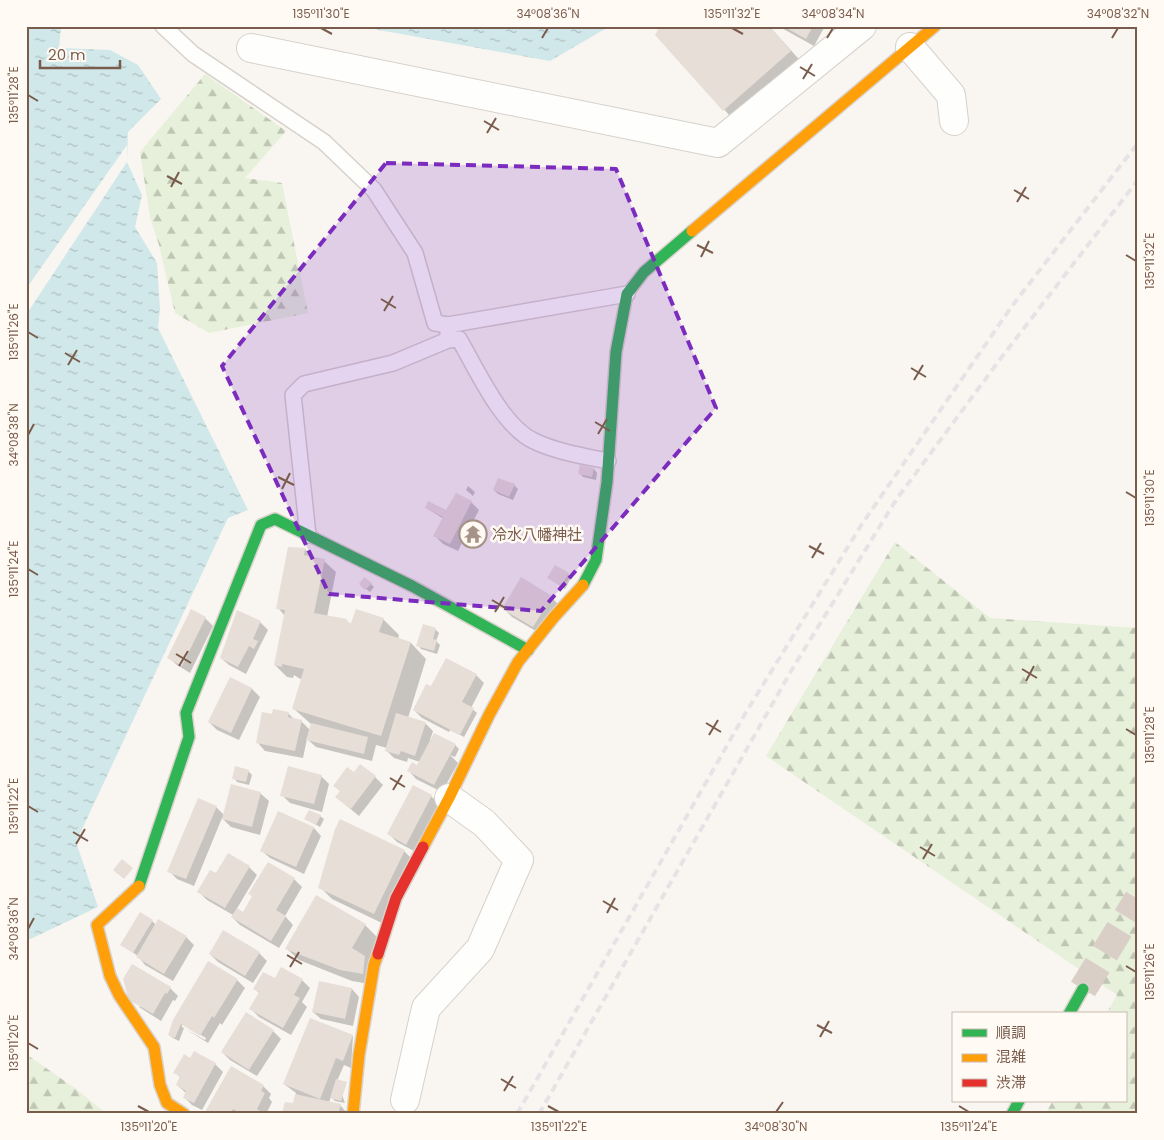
<svg xmlns="http://www.w3.org/2000/svg" width="1164" height="1140" font-family="Poppins,'Noto Sans JP',sans-serif">
<style>
.forest{fill:url(#forest-firs)}
.water{fill:url(#water-ripples)}
.pier{fill:#f9f5f0}
.shadow{fill:#0003;fill-rule:evenodd}
.building{fill:#e6ded7}
.lines{fill:none;stroke-linecap:round;stroke-linejoin:round}
.highway-tunnel{stroke:#d9cfc7;stroke-width:28;stroke-dasharray:28 14;stroke-linecap:butt}
.lane-casing{stroke:#d7d1cb;stroke-width:18}
.street-casing{stroke:#d7d1cb;stroke-width:30}
.fast-casing{stroke:#d9d2cb;stroke-width:14}
.slow-casing{stroke:#d9d2cb;stroke-width:14}
.jam-casing{stroke:#d9d2cb;stroke-width:14}
.lane{stroke:#fefefd;stroke-width:15}
.street{stroke:#fefefd;stroke-width:28}
.fast{stroke:#30b455;stroke-width:11}
.slow{stroke:#ff9f0a;stroke-width:11}
.jam{stroke:#e5322d;stroke-width:11}
.rail{stroke:#e6e3e7;stroke-width:4;stroke-dasharray:8 5;stroke-linecap:butt}
.marked{fill:#7b2cbf;fill-opacity:0.2;stroke:#7b2cbf;stroke-width:4;stroke-dasharray:10 6;stroke-linejoin:round}
.ticks{fill:none;stroke:#7a5c4d;stroke-width:2}
.labels{text-anchor:middle;dominant-baseline:central;stroke-width:5;stroke-linejoin:round;paint-order:stroke}
.poi-label{font-size:15px;fill:#7a5c4d;stroke:#fffaf3;text-anchor:start}
.neatline{fill:none;stroke:#7a5c4d;stroke-width:2}
.ticks-label{font-size:12px;text-anchor:middle;fill:#7a5c4d}
</style>
<defs>
<pattern id="forest-firs" width="22" height="20" patternUnits="userSpaceOnUse" patternTransform="scale(1.25)"><rect width="22" height="20" fill="#e7f0db"/><path d="M5 1l3.5 6h-7zM16 11l3.5 6h-7z" fill="#c0c6b4"/></pattern>
<pattern id="water-ripples" width="26" height="14" patternUnits="userSpaceOnUse" patternTransform="scale(1.25)"><rect width="26" height="14" fill="#d0e8ea"/><path d="M2 4q2-2 4 0t4 0M15 11q2-2 4 0t4 0" fill="none" stroke="#aebfc0"/></pattern>
</defs>
<rect width="100%" height="100%" fill="#f9f5f0"/>
<!-- forest -->
<path class="forest" d="M205 74 286 131 245 178 282 183 308 313 209 333 175 313 159 245 150 217 140 152Z
M895 542 990 618 1138 628V1114H1045L1053 1101H1125V1014H1106L1117 995 766 756Z
M26 1054 76 1089 107 1114H26Z"/>
<!-- water -->
<path class="water" d="M26 26H61L59 48 110 50 138 65 161 99 128 132 127 162 142 195 135 227 157 263 160 309 158 328 248 510 228 518 76 842 98 907 26 941Z
M357 26H610L550 61Z"/>
<!-- pier -->
<path class="pier" d="M127 145V162L26 315V289Z"/>
<!-- shadow -->
<path class="shadow" d="M662 26H769L806 67 739 126 657 35Z
M778 26H825L814 46Z
M594 469 597 473 596 480 583 477 580 473Z
M514 485 518 489 513 500 498 494 494 490Z
M468 486 475 492 473 496 466 490Z
M471 502 479 510 458 551 443 544 435 536 444 519 426 508 446 511Z
M305 549 314 558 324 561 336 572 327 617 347 621 352 626 383 619 399 635 398 639 411 643 426 659 408 718 425 723 433 731 430 740 455 745 459 749 455 757 450 755 458 763 442 792 416 779 409 771 417 766 420 762 408 758 407 762 394 758 386 750 387 748 376 745 372 761 316 747 307 739 303 758 265 751 258 743 273 716 288 713 295 720 301 721 310 730 312 725 293 708 302 680 294 675 293 678 287 677 275 665 285 616 278 608Z
M568 574 571 578 565 589 549 578Z
M360 584H371L374 587 370 592Z
M551 597 559 605 541 634 512 617 504 609Z
M205 618 213 626 190 673 177 665 169 658Z
M260 622 268 630 246 674 229 665 221 658Z
M435 629 439 633 436 641 440 645 437 654 421 649 418 645Z
M476 675 484 683 471 708 477 713 464 737 450 730 449 732 422 718 414 710 432 688Z
M230 679 252 689 260 697 239 740 217 730 209 722Z
M248 771 252 775 249 785 237 782 234 778Z
M354 774 375 777 383 785 359 816 336 797Z
M321 776 329 784 322 812 290 803 282 795Z
M232 786 261 794 269 801 260 835 231 827 222 818 194 886 177 879 169 871 216 807 224 815Z
M431 796 439 804 414 851 397 842 389 834Z
M320 816 324 819 320 827 306 819Z
M314 828 321 836 304 874 270 858 262 851Z
M404 851 416 863 386 925 332 899 320 887Z
M249 867 257 875 236 910 243 913 253 897 294 879 302 887 285 916 293 925 279 948 240 925 232 917 233 915 207 900 199 892 216 874Z
M152 921 156 925 186 937 194 945 173 981 145 965 138 956 122 945Z
M365 925 377 937 375 985 352 981 299 960 287 949Z
M259 953 267 961 253 983 218 962 210 954Z
M209 963 237 980 245 988 222 1025 220 1023 208 1043 184 1028 179 1041 173 1038 169 1035ZM182 1024 206 1038 205 1040 182 1027Z
M275 980H302L310 988 302 1002 307 1007 291 1035 259 1017 251 1009 260 994 255 989Z
M170 988 178 996 175 1001 173 1000 161 1021 139 1007Z
M352 989 359 997 353 1026 321 1019 313 1012Z
M273 1031 281 1039 257 1076 230 1060 222 1052Z
M353 1036 351 1068 344 1065 337 1081 345 1103 335 1101 331 1097 329 1102 340 1105 348 1114H285L284 1113 294 1105 296 1093 284 1084Z
M191 1059 215 1064 223 1072 202 1110 192 1105 184 1097 186 1093 177 1085 181 1078 175 1072Z
M263 1086 271 1094 269 1098 272 1102 266 1114H209Z"/>
<!-- building -->
<path class="building" d="M660 26H769L791 51 723 111 655 35Z
M783 26H813L806 39Z
M580 465 594 468 592 477 578 474Z
M498 478 515 484 509 497 493 490Z
M456 493 472 501 450 544 433 536 443 517 425 508 428 501 446 510Z
M288 547 305 548 304 555 325 559 314 613 347 619V622L351 623 356 609 384 618 379 632 411 642 381 736 292 709 304 669 282 664V667L274 665 285 610 276 609Z
M555 565 569 573 561 586 547 578Z
M364 577 372 583 365 590 359 584Z
M521 577 552 596 533 627 502 609Z
M191 609 206 617 182 666 167 658Z
M237 610 261 621 253 639 258 641 254 649 249 646 238 667 220 658Z
M423 624 436 628 433 639 437 640 434 651 416 646Z
M446 658 477 674 462 702 474 708 460 735 413 710 426 684 431 686Z
M230 677 252 688 231 733 208 722Z
M273 709 289 712 288 717 302 720 295 751 256 743 262 712 272 714Z
M396 713 426 722 415 756 401 751 399 755 385 751Z
M311 723 368 737 364 754 306 740Z
M434 733 456 744 434 785 407 771 412 762 417 765Z
M360 764 376 776 351 809 335 797 340 791 333 786 347 767 354 772Z
M235 766 249 770 246 782 232 779Z
M288 766 322 775 314 804 280 796Z
M231 784 261 792 252 827 222 819Z
M413 785 432 795 406 845 387 834Z
M198 798 217 806 186 879 167 872Z
M309 810 321 815 316 825 304 819Z
M278 811 314 827 296 867 260 851Z
M340 819 405 850 374 914 318 888 335 829Z
M228 853 250 866 225 908 197 892 210 870 216 873Z
M122 859 133 868 124 879 113 870Z
M268 862 295 878 276 910 286 916 271 941 231 917 237 908 243 912 252 896 248 894Z
M316 895 366 924 352 948 365 956 363 974 340 970 285 949Z
M140 912 153 920 133 953 120 945Z
M158 919 187 936 164 974 136 957Z
M223 930 260 952 245 976 209 954Z
M208 961 238 979 214 1018 212 1016 200 1036 181 1024 175 1038 168 1035 173 1020Z
M132 964 171 987 167 994 165 993 153 1014 129 1000 123 979Z
M281 967 303 979 294 995 300 998 283 1028 249 1009 259 992 253 989 263 972 275 978Z
M319 981 352 988 345 1019 312 1012Z
M246 1012 274 1030 249 1070 221 1052Z
M310 1018 353 1035 343 1061 336 1058 320 1099 283 1084Z
M194 1051 216 1063 194 1103 183 1098 186 1091 176 1085 180 1076 173 1073 184 1054 190 1058Z
M231 1066 264 1085 261 1091 265 1093 257 1109 260 1111 259 1114H242L233 1109 230 1114H208L205 1112Z
M336 1079 347 1082 341 1101 330 1098Z
M295 1094 341 1104 338 1114 282 1113 285 1102 293 1103Z"/>
<g class="lines">
<!-- highway-tunnel -->
<path class="highway-tunnel" d="M1083 989 1138 899"/>
<!-- lane casing -->
<g class="lane-casing">
<path id="lane" d="M163 26 193 54 324 142 374 190 415 253 435 323 448 325 627 294
M448 340 459 339C477 370 502 426 534 441 557 452 583 456 608 461
M308 535 293 395 304 384 393 363 448 340V325"/>
</g>
<!-- street casing -->
<g class="street-casing">
<path id="street" d="M910 47 951 95 954 121
M251 48 718 143 862 26
M405 1100 426 1008 480 949 519 860 484 823 449 798"/>
</g>
<!-- fast casing -->
<g class="fast-casing">
<path id="fast" d="M583 585 596 560 607 482 616 352 627 294 644 272 692 231
M139 886 189 737 186 713 261 525 275 519 412 586 528 650
M1069 1014 1083 989
M1012 1114 1019 1101"/>
</g>
<!-- slow casing -->
<g class="slow-casing">
<path id="slow" d="M692 231 935 26
M423 847 449 798 489 715 518 662 554 617 583 585
M139 886 97 925 110 976 119 995 154 1047 160 1085 167 1103 184 1114
M353 1114 359 1055 374 965 378 954"/>
</g>
<!-- jam casing -->
<g class="jam-casing">
<path id="jam" d="M378 954 396 898 423 847"/>
</g>
<!-- lane -->
<use href="#lane" class="lane"/>
<!-- street -->
<use href="#street" class="street"/>
<!-- fast -->
<use href="#fast" class="fast"/>
<!-- slow -->
<use href="#slow" class="slow"/>
<!-- jam -->
<use href="#jam" class="jam"/>
<!-- rail -->
<path class="rail" d="M517 1114 745 714 862 524 1012 306 1138 143
M539 1114 794 666 896 500 1001 358 1138 180"/>
</g>
<!-- marked area -->
<path class="marked" d="M386 163 616 169 716 408 541 611 329 594 222 366Z"/>
<!-- ticks -->
<path class="ticks" d="M321 28 332 34M732 28 743 34M542 38 548 28M827 38 833 28M1112 38 1118 28M800 67 815 76M803 79 812 64M28 95 38 101M484 121 499 130M487 133 496 118M167 176 182 184M171 187 179 172M1014 190 1029 199M1017 202 1026 187M697 245 713 253M1126 255 1136 261M701 257 709 241M381 299 396 308M384 311 393 296M28 332 38 338M65 353 80 362M68 365 77 350M911 368 926 377M914 380 923 365M595 422 610 431M598 434 607 419M28 435 34 424M278 477 294 485M282 489 290 473M1126 492 1136 498M809 546 824 554M812 558 821 543M28 569 38 575M492 600 507 609M495 612 504 597M176 654 191 663M179 666 188 651M1022 669 1037 678M1026 681 1034 666M706 723 721 732M1126 729 1136 735M709 735 718 720M390 778 405 787M393 790 402 775M28 806 38 812M73 832 88 841M76 844 85 829M920 847 935 856M923 859 932 844M603 901 618 910M607 913 615 898M28 929 34 918M287 955 302 964M1126 966 1136 972M290 967 299 952M817 1025 832 1033M820 1037 829 1021M28 1043 38 1049M501 1079 516 1088M504 1091 513 1076M138 1106 149 1112M548 1106 559 1112M959 1106 969 1112M776 1112 783 1102"/>
<!-- icons -->
<defs>
<g id="temple-ring" transform="scale(1.4375)"><circle r="9.5" fill="#fffaf3" stroke="#a69286" stroke-width="1.5"/><path d="M0-6L5-2H3V0L6.5 2.5H4V6H1.5V3h-3V6H-4V2.5H-6.5L-3 0V-2H-5Z" fill="#a69286"/></g>
</defs>
<g fill-rule="evenodd">
<use href="#temple-ring" x="473" y="534"/>
</g>
<g class="labels">
<!-- poi labels -->
<g class="poi-label">
<text x="492" y="534">冷水八幡神社</text>
</g>
</g>
<!-- border -->
<rect width="1164" height="1140" fill="none" stroke="#fffaf3" stroke-width="55"/>
<!-- legend -->
<rect x="952" y="1012" width="175" height="90" fill="#fffaf3" stroke="#cabbb1"/>
<rect x="962" y="1029" width="25" height="8" fill="#30b455" stroke="#cabbb1"/>
<text x="996" y="1038" font-size="15" fill="#7a5c4d">順調</text>
<rect x="962" y="1054" width="25" height="8" fill="#ff9f0a" stroke="#cabbb1"/>
<text x="996" y="1062" font-size="15" fill="#7a5c4d">混雑</text>
<rect x="962" y="1079" width="25" height="8" fill="#e5322d" stroke="#cabbb1"/>
<text x="996" y="1088" font-size="15" fill="#7a5c4d">渋滞</text>
<!-- scale -->
<path d="M40 60v8h80v-8" fill="none" stroke="#7a5c4d" stroke-width="2.5"/>
<text x="48" y="60" font-size="15" fill="#7a5c4d" stroke="#fffaf3" stroke-width="4" paint-order="stroke">20 m</text>
<rect x="28" y="28" width="1108" height="1084" class="neatline"/>
<g class="ticks-label">
<text x="321" y="18">135°11'30"E</text>
<text x="548" y="18">34°08'36"N</text>
<text x="732" y="18">135°11'32"E</text>
<text x="833" y="18">34°08'34"N</text>
<text x="1118" y="18">34°08'32"N</text>
<text transform="translate(14 95) rotate(-90)" y="4">135°11'28"E</text>
<text transform="translate(1150 261) rotate(-90)" y="4">135°11'32"E</text>
<text transform="translate(14 332) rotate(-90)" y="4">135°11'26"E</text>
<text transform="translate(14 435) rotate(-90)" y="4">34°08'38"N</text>
<text transform="translate(1150 498) rotate(-90)" y="4">135°11'30"E</text>
<text transform="translate(14 569) rotate(-90)" y="4">135°11'24"E</text>
<text transform="translate(1150 735) rotate(-90)" y="4">135°11'28"E</text>
<text transform="translate(14 806) rotate(-90)" y="4">135°11'22"E</text>
<text transform="translate(14 929) rotate(-90)" y="4">34°08'36"N</text>
<text transform="translate(1150 972) rotate(-90)" y="4">135°11'26"E</text>
<text transform="translate(14 1043) rotate(-90)" y="4">135°11'20"E</text>
<text x="149" y="1131">135°11'20"E</text>
<text x="559" y="1131">135°11'22"E</text>
<text x="776" y="1131">34°08'30"N</text>
<text x="969" y="1131">135°11'24"E</text>
</g>
</svg>
